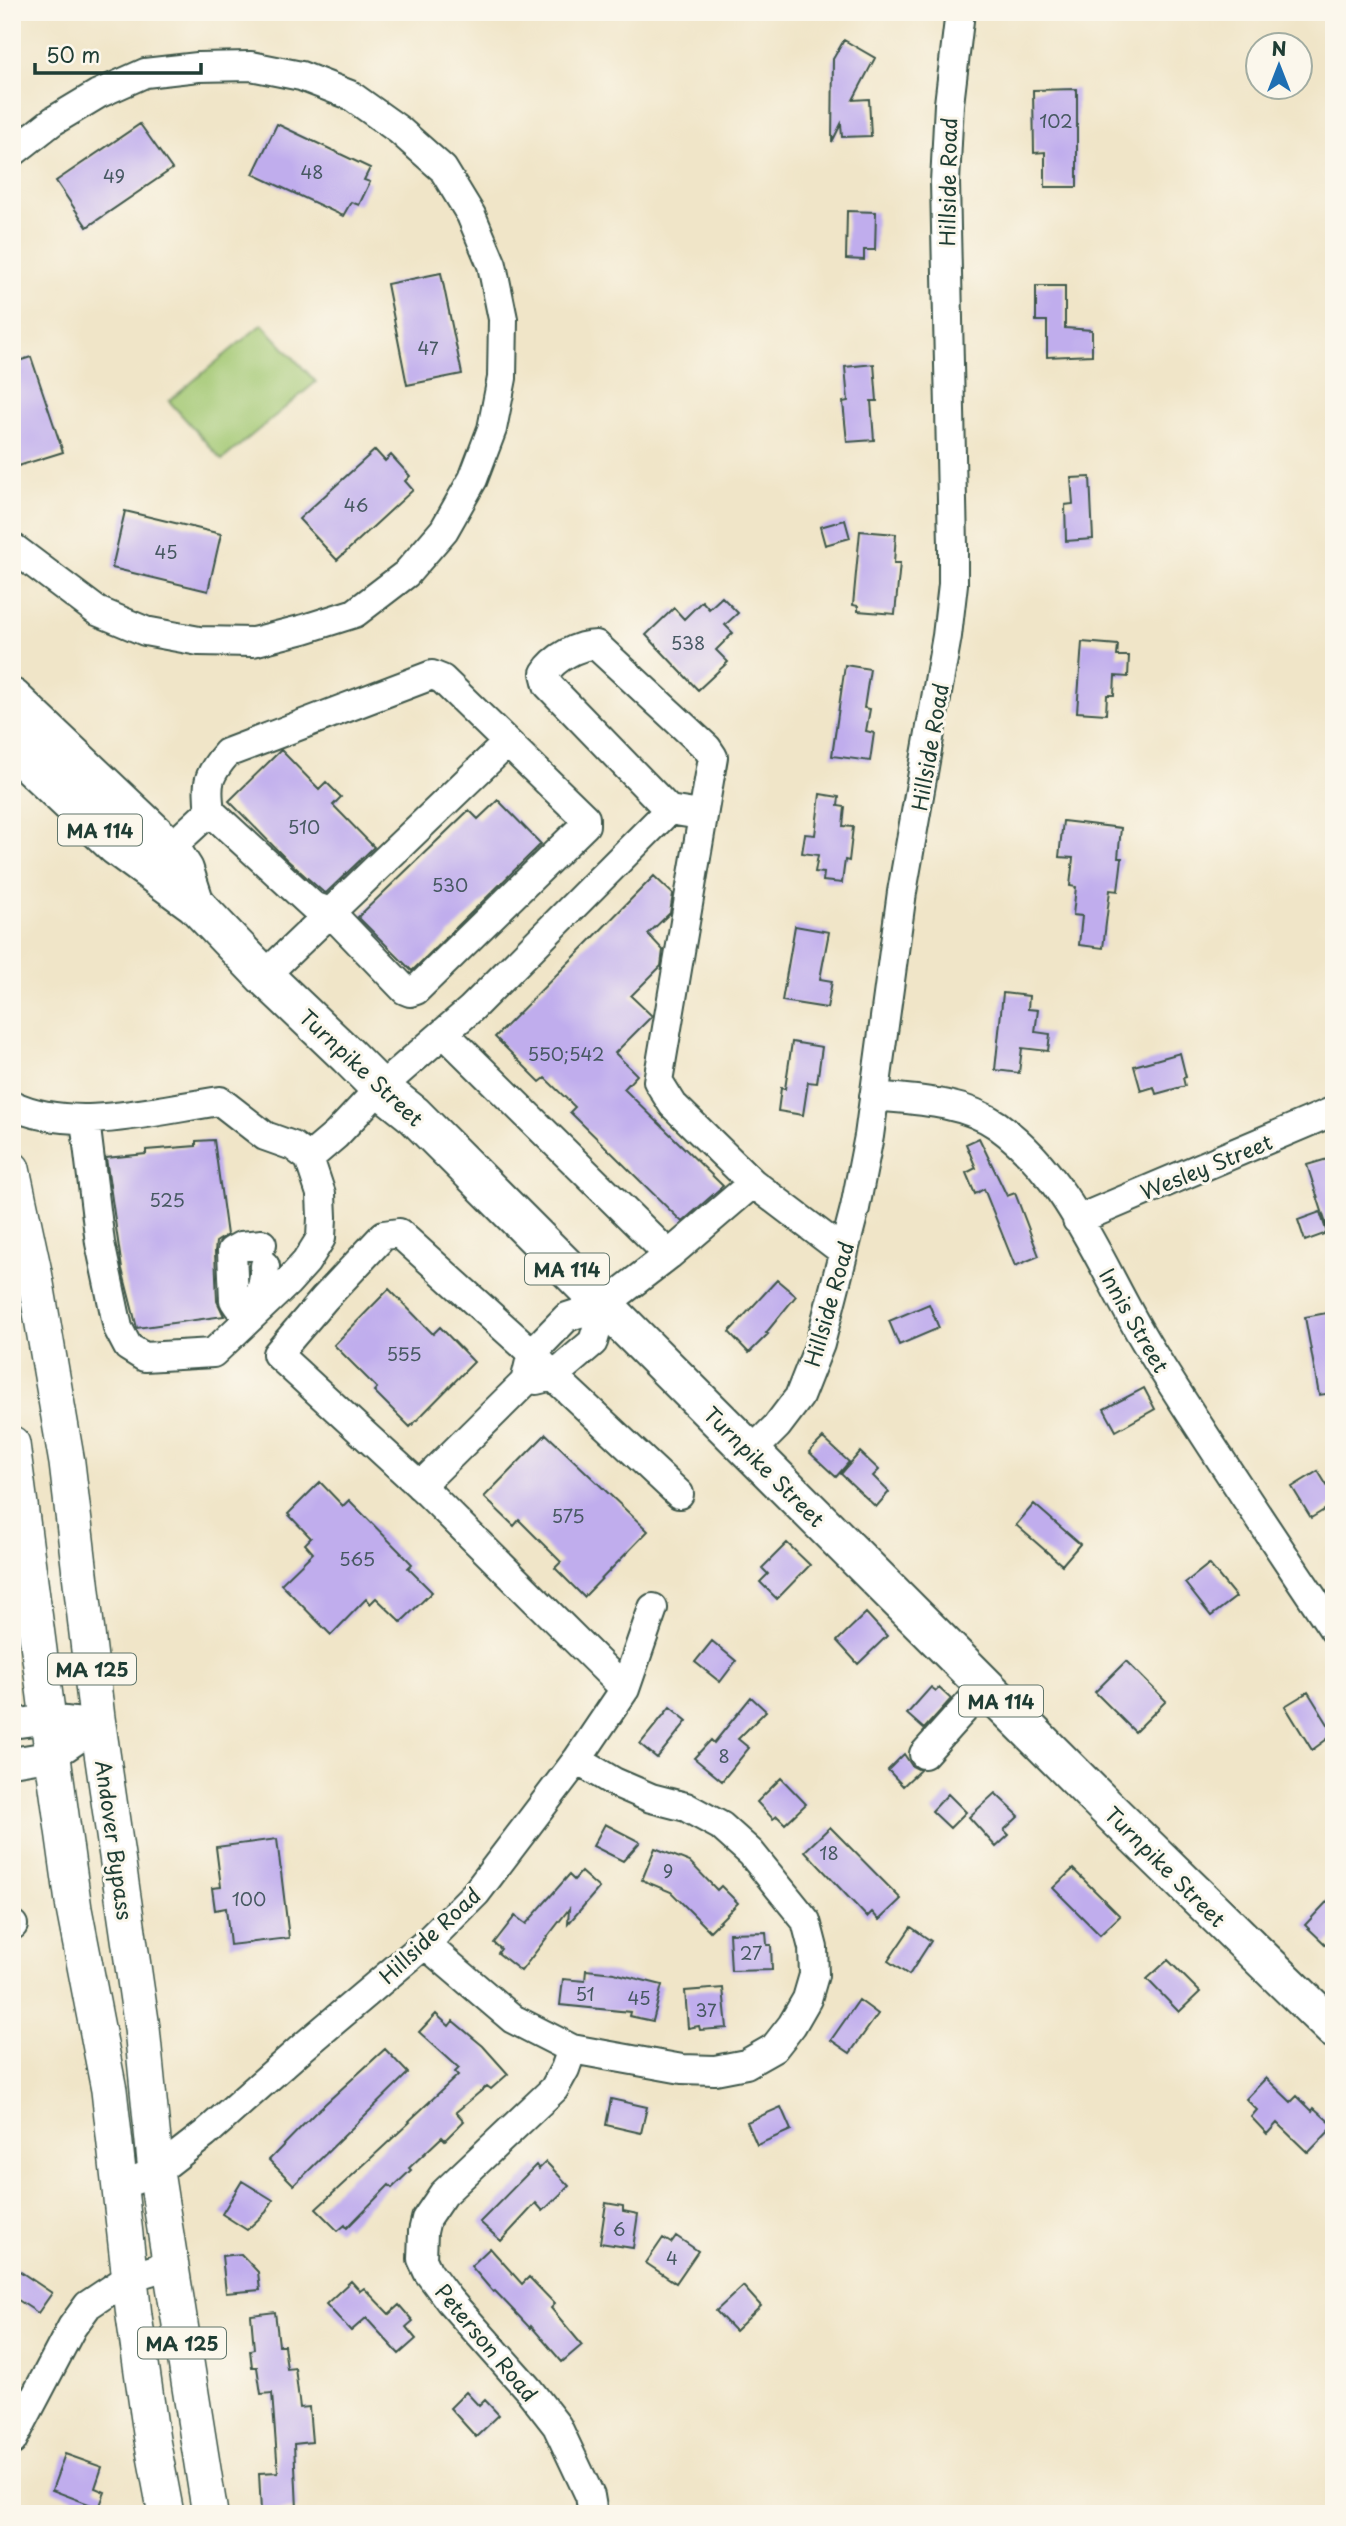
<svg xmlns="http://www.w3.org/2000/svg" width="1346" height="2526" font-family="'Playpen Sans',sans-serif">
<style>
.green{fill:#a1c771;stroke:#608252;stroke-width:2}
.building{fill:#c0aded}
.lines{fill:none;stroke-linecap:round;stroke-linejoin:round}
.minor-casing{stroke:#3e564a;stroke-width:32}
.major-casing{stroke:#3e564a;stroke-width:38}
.highway-casing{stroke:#3e564a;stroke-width:42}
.minor{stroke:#fff;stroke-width:28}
.major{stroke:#fff;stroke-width:35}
.highway{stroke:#fff;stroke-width:38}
.labels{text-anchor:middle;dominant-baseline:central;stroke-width:6;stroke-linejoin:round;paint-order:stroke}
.number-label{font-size:18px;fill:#475962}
.shield{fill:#fbf7ec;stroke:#61756b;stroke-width:2}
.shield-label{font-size:19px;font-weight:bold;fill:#1f3d34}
.street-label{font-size:21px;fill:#1f3d34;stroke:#fbf7ec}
</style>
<rect width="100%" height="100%" fill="#fbf7ec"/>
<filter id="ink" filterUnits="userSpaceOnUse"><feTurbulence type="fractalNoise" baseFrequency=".0143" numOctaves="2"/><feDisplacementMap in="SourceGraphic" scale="14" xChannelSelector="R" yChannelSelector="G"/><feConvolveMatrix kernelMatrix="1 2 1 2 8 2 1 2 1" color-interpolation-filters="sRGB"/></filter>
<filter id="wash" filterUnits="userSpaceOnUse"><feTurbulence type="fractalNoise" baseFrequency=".00686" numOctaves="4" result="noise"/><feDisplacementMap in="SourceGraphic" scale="28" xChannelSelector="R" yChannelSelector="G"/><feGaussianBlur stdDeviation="1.57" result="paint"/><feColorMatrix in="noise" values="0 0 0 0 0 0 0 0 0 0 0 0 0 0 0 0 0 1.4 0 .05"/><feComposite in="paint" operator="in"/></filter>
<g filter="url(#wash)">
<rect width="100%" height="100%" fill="#f0e5c8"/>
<!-- green -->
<path class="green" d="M262 324 316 382 222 460 169 401Z"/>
<g id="blocks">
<!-- building -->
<path class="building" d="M844 40 875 58 853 100 869 99 871 136 842 137 841 124 832 142 833 59Z
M1077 89V187H1045V152L1034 153 1033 90Z
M140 124 172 169 87 227 56 181Z
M277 124 370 168 364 180 370 182 359 205 351 202 343 216 253 174Z
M847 211 876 212 875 250H864V260L846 259Z
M441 273 462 374 407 385 387 284Z
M1036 286H1065V328L1092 330V355L1047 357V321H1036Z
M31 357 63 452 12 468V363Z
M874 364 877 401H871L874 440 847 442 843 402 848 401 845 367Z
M375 450 385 461 391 455 410 476 405 481 413 490 337 560 299 519Z
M1090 477 1093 539 1066 541 1065 505 1073 504 1071 478Z
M125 511 221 534 208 591 112 568Z
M845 520 850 538 825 545 820 527Z
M860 531 896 534 894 563H900L895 614 858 611V606L853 605Z
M722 597 738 613 725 625 733 633 716 650 728 662 698 690 646 635 674 608 684 619 702 601 709 609Z
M1082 642 1118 645 1117 656H1129L1128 677 1115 676 1114 695H1107L1106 714 1077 712Z
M845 665 870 669 864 708 870 709 866 731 874 733 870 761 832 756Z
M281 750 319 789 326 782 341 797 333 805 374 847 326 893 322 891 286 859 229 801Z
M820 794 839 797 838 806 845 807 843 826 853 827 849 861 845 860 842 883 823 881 824 873 815 872 818 855 802 853 805 834 815 835Z
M498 800 541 844 412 971 358 917 469 810 478 819Z
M1063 821 1121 828 1118 858H1122L1118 891 1110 890 1103 948 1079 945 1082 916 1073 915 1076 887 1070 886 1073 858 1059 857Z
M654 876 673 894 670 913 648 934 663 950 661 966 631 996 652 1016 615 1053 637 1075 624 1089 723 1186 682 1222 570 1112 575 1107 545 1078 540 1082 495 1037Z
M795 926 829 932 820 979 832 981 827 1008 782 1001Z
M1003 993 1029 996 1028 1009 1038 1010 1035 1032 1050 1034 1048 1051 1022 1048 1019 1073 995 1070Z
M792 1042 822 1047 817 1083 808 1082 803 1115 778 1111 781 1088 785 1089Z
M1180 1053 1186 1077 1183 1078 1185 1086 1156 1094 1154 1087 1141 1091 1134 1066Z
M979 1138 1007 1196 1015 1193 1039 1256 1015 1266 984 1189 975 1194 966 1173 976 1168 966 1144Z
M214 1140 227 1235 216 1242 215 1252 217 1301 224 1316 137 1328 122 1269 106 1158 146 1154V1150L196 1146V1141Z
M1334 1157V1235L1330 1236 1307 1165Z
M1320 1212 1327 1233 1305 1241 1298 1220Z
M777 1280 796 1296 766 1333 768 1334 749 1353 729 1332Z
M389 1289 433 1334 440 1327 474 1362 410 1427 374 1391 377 1388 334 1345Z
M929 1304 939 1328 899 1345 889 1321Z
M1332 1312 1334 1393 1319 1395 1305 1317Z
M1144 1388 1155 1409 1116 1431 1104 1409Z
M546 1434 648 1531 584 1597 555 1568 561 1562 519 1520 514 1526 484 1497Z
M823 1438 849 1462 836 1477 809 1452Z
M860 1452 879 1470 873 1476 889 1492 876 1507 841 1474Z
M1318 1471 1334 1497V1504L1311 1518 1292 1487Z
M320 1482 343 1506 349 1500 412 1564 408 1568 432 1592 401 1622 376 1598 370 1604 366 1599 331 1635 281 1584 313 1553 305 1544 311 1538 288 1514Z
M1034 1504 1080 1544 1062 1565 1016 1525Z
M787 1543 810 1565 777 1599 760 1582 768 1574 762 1568Z
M1209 1564 1236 1597 1211 1616 1185 1583Z
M866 1613 887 1636 858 1664 837 1641Z
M712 1641 736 1661 720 1682 695 1662Z
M1126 1661 1166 1701 1135 1732 1095 1692Z
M931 1687 936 1691 939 1688 951 1699 924 1729 907 1714Z
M1308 1692 1334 1734 1312 1750 1285 1706Z
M751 1697 766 1711 738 1739 749 1748 722 1781 694 1758 711 1740 714 1743Z
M670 1707 687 1721 657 1758 640 1744Z
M904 1754 912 1766 920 1770 903 1786 888 1770Z
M781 1778 806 1804 785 1824 777 1816 773 1819 757 1802Z
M995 1793 1019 1816 1004 1830 1009 1835 996 1847 969 1817Z
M948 1794 966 1812 950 1828 932 1811Z
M605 1824 640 1842 623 1861 593 1846Z
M830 1827 901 1899 879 1920 872 1912 867 1917 805 1851Z
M277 1839 289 1938 230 1945 226 1908 215 1910 212 1888 221 1887 216 1847Z
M655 1848 690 1862 717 1890 721 1886 738 1903 710 1931 671 1892 642 1880Z
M1073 1869 1120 1916 1100 1935 1053 1888Z
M581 1872 599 1888 568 1924 569 1909 521 1971 498 1953 501 1949 494 1943 515 1916 526 1924 569 1875 574 1880Z
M1334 1894V1937L1326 1945 1305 1925Z
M911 1927 931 1941 909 1975 888 1961Z
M766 1932 767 1945H771L772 1970 731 1971 729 1933Z
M1168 1960 1200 1992 1179 2012 1147 1979Z
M586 1970 614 1973 662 1985 653 2021 629 2016 630 2012 560 2005 563 1979 585 1981Z
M723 1988 727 2028 700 2030 699 2026 688 2028 685 1991Z
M859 2000 878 2014 850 2053 831 2040Z
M436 2014 449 2026 453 2021 483 2046 508 2074 491 2089 487 2086 456 2112 464 2121 445 2140 442 2137 409 2168 411 2170 392 2188 389 2185 347 2228 345 2225 338 2231 316 2209 410 2122 409 2121 458 2075 455 2072 459 2068 419 2032Z
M385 2049 408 2073 294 2185 269 2160 314 2114Z
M1266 2078 1291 2102 1297 2096 1312 2111 1314 2108 1334 2126 1308 2153 1277 2123 1267 2134 1251 2117 1257 2110 1246 2099Z
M611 2099 647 2107 641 2133 606 2125Z
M781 2107 791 2130 757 2145 747 2122Z
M546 2162 569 2186 543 2211 536 2203 501 2241 480 2222 536 2165 539 2169Z
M242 2181 273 2200 266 2212 247 2230 222 2214Z
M606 2203 623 2206V2211L638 2214 633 2248 600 2243Z
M676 2236 698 2251 676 2283 646 2263 663 2238 671 2243Z
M490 2248 522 2284 529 2277 555 2304 551 2308 582 2345 562 2362 531 2326 530 2328 495 2291 493 2292 471 2266Z
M241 2254 258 2272 260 2290 226 2293 222 2256Z
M12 2266 52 2293 38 2313 12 2296Z
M351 2281 360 2291 364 2288 389 2314 399 2305 413 2321 406 2327 416 2339 399 2354 366 2318 351 2331 326 2304Z
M743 2286 761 2306 735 2331 716 2311Z
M275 2312 279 2345H284L287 2369 295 2368 300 2408 309 2407 312 2442 294 2444 297 2509 261 2511 259 2473 278 2472 272 2393 261 2394 257 2367H252L250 2350 254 2349 251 2315Z
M466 2392 479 2406 485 2400 499 2415 476 2437 450 2408Z
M65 2454 102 2467 95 2488 105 2492 99 2508 52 2490Z"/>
</g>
</g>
<g filter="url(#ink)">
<use href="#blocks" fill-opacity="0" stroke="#3e564a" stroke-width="2"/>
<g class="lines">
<!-- minor casing -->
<g class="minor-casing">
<path id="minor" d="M12 153 53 121 98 94 145 73 198 67 251 66 301 76 350 95 399 130 443 169 471 215 492 265 503 319 502 378 492 429 473 479 444 530 406 574 355 613 304 629 253 642 199 641 145 631 97 611 12 547
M669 810 548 685 545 673C554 658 578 645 596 645L707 748 713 757 658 1081 673 1105 753 1183 844 1252
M170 848 210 811C206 782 208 775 227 753L432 675 442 679 585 818V825L416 990 410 992 405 990 330 912 313 906 210 811
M264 976 507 743
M444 1033 669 1255
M874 1096C915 1100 962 1101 997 1125 1071 1178 1102 1271 1148 1346 1208 1443 1271 1536 1334 1630
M12 1105C73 1134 156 1110 220 1101L265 1136 293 1146 309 1158 321 1194 322 1217 321 1238 306 1262 287 1283 213 1353 144 1357 128 1347 118 1328 100 1243 85 1120
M309 1158 336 1135 380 1088 471 1009 669 810 688 813
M1077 1220 1334 1111
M262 1244 241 1246 232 1251 234 1300 238 1306C262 1308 263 1285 265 1266
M536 1380 553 1376 593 1342 604 1305
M751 1452 777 1426 799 1397 820 1344 855 1208 869 1136 902 892 947 636 953 584V546L945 182 949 104 960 12
M420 1486 525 1382 532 1353 567 1317 604 1305 669 1255 753 1183
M625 1689 429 1494 277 1354 324 1299 384 1235 399 1233 532 1353 553 1376 679 1494
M12 1724 49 1719 98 1725 54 1755 12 1762
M924 1754 985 1686
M12 1925H13
M425 1944 513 2019 572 2049 682 2069 715 2070 746 2064 774 2048 792 2025 807 1999 814 1975 813 1948 806 1921 751 1853 721 1826 686 1807 651 1798 614 1782 577 1760
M572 2049 565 2069 554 2089 443 2194 426 2219 423 2232 422 2259 428 2272 449 2300 529 2390 557 2426 590 2496 593 2514
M119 2186 156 2172 205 2134 303 2047 425 1944 476 1893 577 1760 625 1689 653 1608
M12 2441 72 2327 88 2305 130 2277 170 2265"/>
</g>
<!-- major casing -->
<g class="major-casing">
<path id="major" d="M12 1169 34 1272 67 1463 97 1718 142 2028 156 2172 210 2514
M12 1444 54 1765 74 1909 109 2090 134 2316 152 2440 166 2514"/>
</g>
<!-- highway casing -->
<g class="highway-casing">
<path id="highway" d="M12 698 170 848 184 870 195 904
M12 748 116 846 195 904 264 976 348 1056 380 1088 414 1115 1106 1807 1334 2029"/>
</g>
<!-- minor -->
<use href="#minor" class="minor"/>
<!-- major -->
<use href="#major" class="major"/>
<!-- highway -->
<use href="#highway" class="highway"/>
</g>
</g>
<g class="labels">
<!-- number labels -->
<g class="number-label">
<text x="1056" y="120">102</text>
<text x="312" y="171">48</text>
<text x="114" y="175">49</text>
<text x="428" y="347">47</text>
<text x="356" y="504">46</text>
<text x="166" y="551">45</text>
<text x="688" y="642">538</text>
<text x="304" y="826">510</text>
<text x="450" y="884">530</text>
<text x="566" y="1053">550;542</text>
<text x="167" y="1199">525</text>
<text x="404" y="1353">555</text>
<text x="568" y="1515">575</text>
<text x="357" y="1558">565</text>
<text x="724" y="1755">8</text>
<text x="829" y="1852">18</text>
<text x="668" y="1870">9</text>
<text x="249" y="1898">100</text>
<text x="751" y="1952">27</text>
<text x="585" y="1993">51</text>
<text x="639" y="1997">45</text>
<text x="706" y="2009">37</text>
<text x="619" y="2228">6</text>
<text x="672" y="2257">4</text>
</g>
<!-- shield labels -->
<g class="shield">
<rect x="58" y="814.5" width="84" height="31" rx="5"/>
<rect x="525" y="1253.5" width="84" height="31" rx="5"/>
<rect x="48" y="1653.5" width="88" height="31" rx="5"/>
<rect x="959" y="1685.5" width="84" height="31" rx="5"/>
<rect x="138" y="2327.5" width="88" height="31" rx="5"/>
</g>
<g class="shield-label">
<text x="100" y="830">MA 114</text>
<text x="567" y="1269">MA 114</text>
<text x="92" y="1669">MA 125</text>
<text x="1001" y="1701">MA 114</text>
<text x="182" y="2343">MA 125</text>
</g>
<!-- street labels -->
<g class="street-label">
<text transform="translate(947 182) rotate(-89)">Hillside Road</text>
<text transform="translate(929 747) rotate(-80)">Hillside Road</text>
<text transform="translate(362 1067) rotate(43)">Turnpike Street</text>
<text transform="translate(1206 1166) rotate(-22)">Wesley Street</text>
<text transform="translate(828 1304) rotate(-74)">Hillside Road</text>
<text transform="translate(1135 1320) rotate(60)">Innis Street</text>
<text transform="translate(765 1466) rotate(45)">Turnpike Street</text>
<text transform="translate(115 1840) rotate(82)">Andover Bypass</text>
<text transform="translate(1166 1866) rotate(45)">Turnpike Street</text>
<text transform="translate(429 1935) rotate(-43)">Hillside Road</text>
<text transform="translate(487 2342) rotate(50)">Peterson Road</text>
</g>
</g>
<!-- margin -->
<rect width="1346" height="2526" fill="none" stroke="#fbf7ec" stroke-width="42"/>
<!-- north arrow -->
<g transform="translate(1279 66)"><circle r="33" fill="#fbf7ec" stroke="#a3ada2" stroke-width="2"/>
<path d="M0-5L12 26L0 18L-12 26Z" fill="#1f6fb2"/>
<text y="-10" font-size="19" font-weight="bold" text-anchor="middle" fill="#1f3d34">N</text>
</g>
<!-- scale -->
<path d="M35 63v10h166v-10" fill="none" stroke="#1f3d34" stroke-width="3.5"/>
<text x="46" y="63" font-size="21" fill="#1f3d34" stroke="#fbf7ec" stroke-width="5" paint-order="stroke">50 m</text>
</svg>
